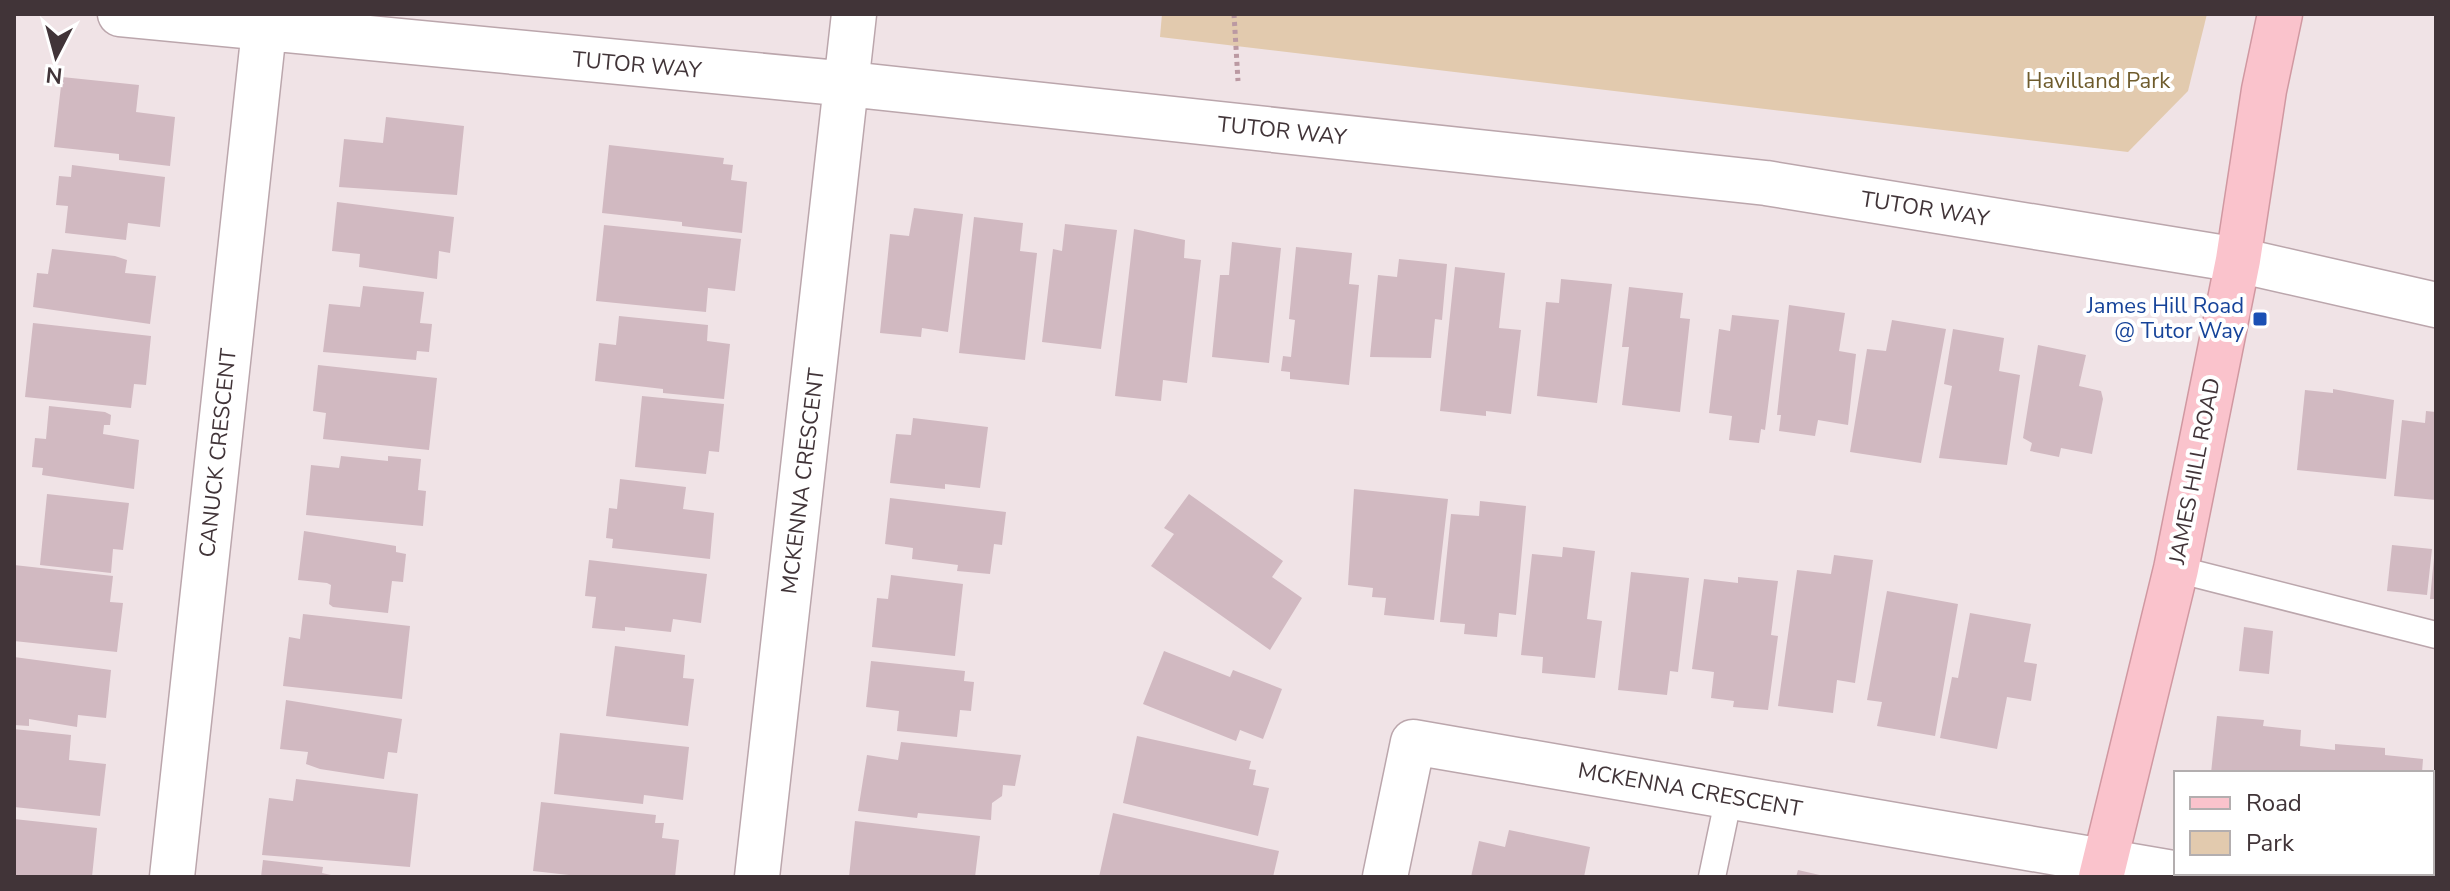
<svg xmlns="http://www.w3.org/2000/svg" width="2450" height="891" font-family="'Nunito Sans',sans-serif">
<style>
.green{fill:#e2caae}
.building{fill:#d1b9c1}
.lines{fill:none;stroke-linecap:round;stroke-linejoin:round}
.lane-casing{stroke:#bba6ac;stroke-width:29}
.street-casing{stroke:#bba6ac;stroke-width:47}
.secondary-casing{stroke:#d098a1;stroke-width:47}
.path{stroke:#bb99a2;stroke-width:5;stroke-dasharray:4 4;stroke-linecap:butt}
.lane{stroke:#fff;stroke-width:26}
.street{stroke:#fff;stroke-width:44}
.secondary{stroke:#fac3cc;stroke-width:44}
.transit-dot{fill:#1a4fb4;stroke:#fff;stroke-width:3}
.labels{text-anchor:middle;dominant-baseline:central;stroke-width:8;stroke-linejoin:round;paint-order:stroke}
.street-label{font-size:22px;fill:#413438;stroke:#fff}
.park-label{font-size:22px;fill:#6e5b2c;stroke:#fff}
.transit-label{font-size:22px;fill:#164399;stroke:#fff;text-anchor:end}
</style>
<rect width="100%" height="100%" fill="#f0e3e6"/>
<!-- green -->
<path class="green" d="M1162 14H2207L2188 91 2128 152 1160 37Z"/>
<!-- building -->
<path class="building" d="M62 77 139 85 136 112 175 117 170 166 119 160V154L54 147Z
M386 117 464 126 457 195 339 187 344 139 383 143Z
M609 145 724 158 723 164 733 165 731 180 747 182 742 233 682 226V222L602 213Z
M72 165 165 177 160 227 128 223 126 240 65 233 68 206 56 205 59 176 71 177Z
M337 202 454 217 450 253 439 251 437 279 359 267 360 254 332 251Z
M914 208 963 214 948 332 922 328 921 337 880 333 890 234 909 236Z
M974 217 1023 223 1020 251 1037 253 1025 360 959 353Z
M1065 224 1117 230 1101 349 1042 342 1053 249 1062 251Z
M604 225 741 239 735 291 708 288 706 312 596 301Z
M1134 229 1185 240 1184 258 1201 260 1187 383 1163 380 1161 401 1115 396Z
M1232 242 1281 248 1269 363 1212 357 1220 275H1229Z
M1296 247 1352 253 1349 284 1359 285 1349 385 1290 379V372L1281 371 1283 356 1291 357 1295 320 1289 319Z
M52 249 115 256 127 260 125 273 156 276 150 324 33 307 37 273 48 274Z
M1399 259 1447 264 1442 320 1435 319 1431 358 1370 357 1378 275 1397 277Z
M1455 267 1505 273 1499 328 1521 330 1511 414 1486 411V416L1440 411Z
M1561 279 1612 284 1597 403 1537 396 1546 302 1559 303Z
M363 286 424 292 420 323 432 324 429 352 417 351 416 360 323 352 329 304 360 307Z
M1629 287 1683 293 1680 318 1690 319 1680 412 1622 405 1629 347H1622Z
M1789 305 1845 313 1839 351 1856 354 1848 425 1818 420 1815 436 1779 431 1781 415H1777Z
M1732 315 1779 320 1765 430 1761 429 1759 443 1729 440 1732 416 1709 413 1719 329 1730 331Z
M619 316 708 325 707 341 730 344 724 399 663 393V389L595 381 599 343 616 345Z
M1892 320 1946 329 1921 463 1850 452 1867 349 1886 351Z
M33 323 151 336 146 385 134 384 131 408 25 397Z
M1953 329 2004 338 1999 371 2020 375 2007 465 1939 458 1952 386 1944 384Z
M2038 345 2086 355 2079 386 2101 391 2103 399 2092 454 2061 448 2059 457 2030 451 2032 443 2023 438Z
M318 365 437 378 429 450 323 439 326 413 313 411Z
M2333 389 2394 400 2386 479 2297 470 2305 390 2333 393Z
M642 396 724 404 719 452 709 451 706 474 635 467Z
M49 406 105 412 111 415 110 425H104L103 434 139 440 134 489 42 475 43 468 32 467 35 438 46 439Z
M2426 411 2436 412V500L2394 496 2402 420 2425 423Z
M913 418 988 427 980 488 945 484V489L890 483 896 434 911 435Z
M341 456 388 461V456L421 459 418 490 426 491 423 526 306 515 311 465 339 468Z
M620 479 686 487 683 509 714 513 710 559 612 548 613 539 606 538 609 508 617 509Z
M1354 489 1448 499 1434 620 1384 615 1386 598 1372 597 1373 588 1348 585Z
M47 494 129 503 123 550 113 549 111 573 40 565Z
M1189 494 1283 561 1272 577 1302 598 1270 650 1151 566 1174 534 1164 528Z
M890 498 1006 512 1002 545 994 544 990 574 957 571 958 565 912 559 913 548 885 544Z
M1480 501 1526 506 1516 615 1499 613 1497 637 1464 634 1465 624 1440 622 1451 514 1479 516Z
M304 531 396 546V552L406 554 403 582 392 581 388 613 333 607 329 604 331 585 327 583 298 580Z
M2392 545 2432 549 2427 595 2387 591Z
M1563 547 1595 551 1587 619 1602 621 1595 678 1542 673 1543 657 1521 655 1532 554 1562 557Z
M1834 555 1873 560 1855 683 1837 680 1833 713 1778 706 1797 570 1831 574Z
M2434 558H2436V599H2430Z
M589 560 707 574 701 623 673 619 671 632 625 627V631L592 628 596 597 585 596Z
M14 565 113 576 110 602 123 603 117 652 14 641Z
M1631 572 1689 578 1678 672 1670 671 1667 695 1618 690Z
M891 575 963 584 955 656 872 647 877 598 888 599Z
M1738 577 1778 581 1771 635 1778 636 1768 710 1733 707 1734 701 1711 698 1714 672 1692 669 1704 579 1738 583Z
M1887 591 1958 604 1935 736 1877 726 1882 702 1867 700Z
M1970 613 2031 624 2024 662 2037 664 2031 701 2007 697 1997 749 1940 738 1952 677 1958 678Z
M303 614 410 626 402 699 283 686 289 637 300 639Z
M2244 627 2273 631 2269 674 2239 671Z
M615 646 685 655 683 678 694 679 688 726 606 716Z
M1164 651 1230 677 1233 670 1282 689 1263 739 1240 730 1236 741 1143 704Z
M14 657 111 670 106 718 78 715 77 727 29 719V726L14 725Z
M871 661 965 671 964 681 974 682 971 711 960 710 957 737 897 731 899 711 866 707Z
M286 700 402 719 397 753 388 752 384 779 320 769 306 764 308 752 280 749Z
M2217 716 2264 720 2263 726 2301 730 2300 746 2335 750V744L2385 748V755L2423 759 2422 773H2211Z
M14 729 71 735 69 760 106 764 100 816 14 807Z
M560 733 689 747 683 800 644 795 643 804 554 794Z
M1137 736 1251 761 1249 769 1256 770 1253 785 1269 788 1258 836 1123 803Z
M901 742 1021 755 1015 786 1003 785 1002 796 992 803 991 820 918 813 917 818 858 811 867 755 898 760Z
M2434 775H2436V856H2432Z
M296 779 418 794 410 867 262 855 269 798 293 801Z
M541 802 656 815 655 823H664L662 838 679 840 675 877H587L533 871Z
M1113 813 1279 851 1273 877H1099Z
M14 819 97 828 92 877H14Z
M855 821 980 836 975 877H849Z
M1509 830 1590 847 1584 877H1471L1479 841 1505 847Z
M263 860 323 867 322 873 340 877H261Z
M1798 870 1824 876V877H1796Z"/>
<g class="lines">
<!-- lane casing -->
<g class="lane-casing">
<path id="lane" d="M2176 569 2436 635
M1712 877 1729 796"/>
</g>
<!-- street casing -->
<g class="street-casing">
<path id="street" d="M120 14 848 84 1766 183 2238 260 2436 305
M172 877 264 30
M757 877 854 14
M1385 877 1413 742 2196 877"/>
</g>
<!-- secondary casing -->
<g class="secondary-casing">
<path id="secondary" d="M2101 877 2176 569 2238 260 2264 90 2280 14"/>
</g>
<!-- path -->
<path class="path" d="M1234 14 1238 81"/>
<!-- lane -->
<use href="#lane" class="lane"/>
<!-- street -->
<use href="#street" class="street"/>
<!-- secondary -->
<use href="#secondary" class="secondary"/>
</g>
<!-- markers -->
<rect class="transit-dot" x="2252" y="311" width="16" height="16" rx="4"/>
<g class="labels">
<!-- street labels -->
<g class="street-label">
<text transform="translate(637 65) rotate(5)">TUTOR WAY</text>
<text transform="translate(1282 131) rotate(6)">TUTOR WAY</text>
<text transform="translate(1925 209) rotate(9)">TUTOR WAY</text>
<text transform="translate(218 453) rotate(-84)">CANUCK CRESCENT</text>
<text transform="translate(2195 471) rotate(-79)">JAMES HILL ROAD</text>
<text transform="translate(803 481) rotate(-83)">MCKENNA CRESCENT</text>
<text transform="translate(1690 790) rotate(10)">MCKENNA CRESCENT</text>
</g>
<!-- park labels -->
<g class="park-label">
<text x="2098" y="81">Havilland Park</text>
</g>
<!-- transit labels -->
<g class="transit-label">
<text x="2244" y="306">James Hill Road<tspan x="2244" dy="25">@ Tutor Way</tspan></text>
</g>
</g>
<!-- border -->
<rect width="2450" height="891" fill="none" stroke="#413438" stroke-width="32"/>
<!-- legend -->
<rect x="2174" y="771" width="260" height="104" fill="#ffffff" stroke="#b3aeaf" stroke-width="2"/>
<rect x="2190" y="797" width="40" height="12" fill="#fac3cc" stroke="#b3aeaf" stroke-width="2"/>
<text x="2246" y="811" font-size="24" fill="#413438">Road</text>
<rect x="2190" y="831" width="40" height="24" fill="#e2caae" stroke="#b3aeaf" stroke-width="2"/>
<text x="2246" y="851" font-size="24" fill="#413438">Park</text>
<!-- north arrow -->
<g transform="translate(56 56) rotate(186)" stroke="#ffffff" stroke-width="6" paint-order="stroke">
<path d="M0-6L14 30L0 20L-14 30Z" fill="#413438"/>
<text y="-12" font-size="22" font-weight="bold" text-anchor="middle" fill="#413438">N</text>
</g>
</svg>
